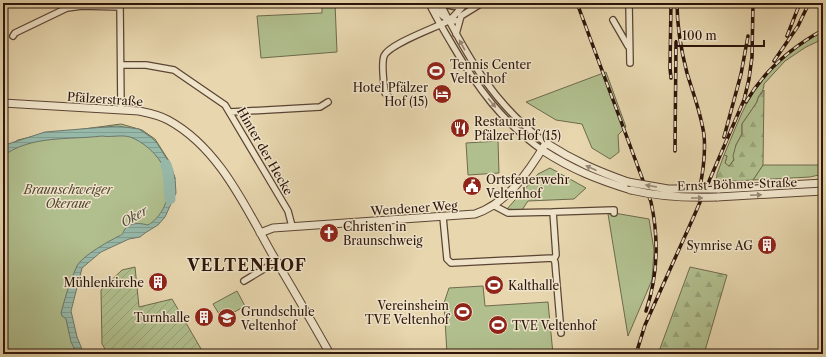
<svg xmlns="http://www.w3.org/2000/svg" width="826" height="357" font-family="'Libre Caslon Text',serif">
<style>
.green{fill:#b1bf8e;stroke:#6e6a4c}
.forest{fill:url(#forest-firs);stroke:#6e6a4c}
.garden{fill:url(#garden-furrows);stroke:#6e6a4c}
.water{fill:url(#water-rules);stroke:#6c776a}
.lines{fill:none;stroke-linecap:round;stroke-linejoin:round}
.river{stroke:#97b9aa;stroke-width:11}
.minor-casing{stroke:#5b4433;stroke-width:8}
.tertiary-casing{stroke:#5b4433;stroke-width:9}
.minor{stroke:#efe4ca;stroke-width:5.5}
.tertiary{stroke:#efe4ca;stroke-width:7}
.rail-casing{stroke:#2c140a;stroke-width:3.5}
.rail{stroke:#efe4ca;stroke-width:2;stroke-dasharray:6;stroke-linecap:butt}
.tertiary-bridge-casing{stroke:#5b4433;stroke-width:9;stroke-linecap:butt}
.tertiary-bridge{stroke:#efe4ca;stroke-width:7}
.oneway{fill:#978674}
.labels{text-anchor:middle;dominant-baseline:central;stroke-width:3;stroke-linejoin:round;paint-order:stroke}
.poi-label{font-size:12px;fill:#2c140a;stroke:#efe4ca;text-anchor:start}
.street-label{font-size:12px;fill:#2c140a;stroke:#efe4ca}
.park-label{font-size:12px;font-style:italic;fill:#544732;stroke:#efe4ca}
.water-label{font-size:13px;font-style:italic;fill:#514e42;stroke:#efe4ca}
.district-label{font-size:16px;font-weight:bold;letter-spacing:1px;fill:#2c140a;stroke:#efe4ca}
</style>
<defs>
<pattern id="forest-firs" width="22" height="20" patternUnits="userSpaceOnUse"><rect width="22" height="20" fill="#b1bf8e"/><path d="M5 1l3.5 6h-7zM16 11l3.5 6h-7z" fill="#98a379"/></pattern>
<pattern id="garden-furrows" width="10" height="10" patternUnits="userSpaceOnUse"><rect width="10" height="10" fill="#b1bf8e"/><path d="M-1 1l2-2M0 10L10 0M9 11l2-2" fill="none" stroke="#98a379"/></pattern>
<pattern id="water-rules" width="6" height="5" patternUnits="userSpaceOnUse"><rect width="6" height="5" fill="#97b9aa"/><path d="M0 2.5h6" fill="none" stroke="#829e91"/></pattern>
</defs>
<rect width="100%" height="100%" fill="#e7d6ae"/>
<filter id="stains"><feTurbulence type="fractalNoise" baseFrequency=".005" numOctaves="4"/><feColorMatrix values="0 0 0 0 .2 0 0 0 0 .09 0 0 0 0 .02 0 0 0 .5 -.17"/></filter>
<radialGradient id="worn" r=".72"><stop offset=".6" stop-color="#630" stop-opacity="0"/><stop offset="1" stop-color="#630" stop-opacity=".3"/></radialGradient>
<!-- green -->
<path class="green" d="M322 3H335L337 52 261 58 257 16 322 13Z
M823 32V39L806 47 785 61 764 84C764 93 758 93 757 102L742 124V134L736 145 734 159 729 167 725 163 727 156 724 155C732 137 739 117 749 99 766 71 793 46 823 32Z
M606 72 626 127 618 135 619 152 610 159 592 148 582 124 556 120 526 102Z
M121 124 142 130 155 139 169 161 175 178 163 219 101 250 82 267 69 309 77 342 82 354H3V149L18 140 39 135Z
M498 141 499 173 468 175 466 143Z
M763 165H823V174L810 177 753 180Z
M550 168 586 188 574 199 528 201 522 210 507 209 538 174Z
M614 213 649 219 654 250 652 280 628 336 608 214Z
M483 286 485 306 548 302 553 354H447L444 303 449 288Z
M237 291 245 306 222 319 213 304Z"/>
<!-- forest -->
<path class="forest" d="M764 90 763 165 753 180 716 182 717 174 724 155 727 156 725 163 729 166 734 160 733 156 736 145 742 134V124L757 102 758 98Z
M690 267 727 275 704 354H658Z"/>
<!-- garden -->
<path class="garden" d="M135 267 139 307 172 299 204 354H108L102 344 101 290 122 270Z"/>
<!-- water -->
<path class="water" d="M117 126 139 129 152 138 157 143 170 164 175 178 176 193 165 217 158 225 145 233 140 237 129 239 101 252 82 268 71 311 77 337 84 354H77L71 342 66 319 62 316 61 313C65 298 70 280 77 266 82 256 109 241 119 236 123 235 123 232 125 229 131 222 140 223 148 225 155 221 160 215 164 207 177 179 160 152 135 139 124 133 113 138 102 136 69 140 31 135 3 156V147L8 144 45 132Z"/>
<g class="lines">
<!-- river -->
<path class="river" d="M166 165 168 171 170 199"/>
<!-- minor casing -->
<g class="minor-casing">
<path id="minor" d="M120 3 121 109
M429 3C436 18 445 32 453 46 477 87 502 122 542 150
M433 3C440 16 445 20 459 21
M440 3C468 58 495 106 546 143
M443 3C452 7 459 8 469 3
M629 3 630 63
M613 20 628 46
M456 34 461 16 482 3
M13 36 15 33 67 8 82 6 120 7
M121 65H146L174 70 225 105 288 211 292 226
M390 98 385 93C384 84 381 65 384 56 389 44 435 28 448 21 454 17 459 10 463 6
M230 112 320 107 328 102
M493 205 508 213 553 212 556 255 554 259
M553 212 614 210V213
M443 217 447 259 451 263 553 258 555 262 561 333
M244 281 277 261"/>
</g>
<!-- tertiary casing -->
<g class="tertiary-casing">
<path id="tertiary" d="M3 103 139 111C149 113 159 115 168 120 218 147 244 204 271 252 291 286 311 320 330 354
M542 150C573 170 596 179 631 190
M718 189 823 183
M717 197 823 191
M260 233 273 228 475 214C508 203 529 171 546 143 574 161 597 171 628 182"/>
</g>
<!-- minor -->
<use href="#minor" class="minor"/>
<!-- tertiary -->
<use href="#tertiary" class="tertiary"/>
<!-- rail casing -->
<g class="rail-casing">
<path id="rail" d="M577 3 651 202C659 239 658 275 646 311
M671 3 670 68 671 78
M677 3C677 26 681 50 687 73 693 93 701 113 704 135 706 156 702 177 698 198
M787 36 800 3
M774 61 798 26 809 3
M746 102C764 71 792 47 823 30
M724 137 741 74 748 36
M675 151 676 42
M636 354 645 325 694 216 744 100 749 79 752 57 753 3"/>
</g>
<!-- rail -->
<use href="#rail" class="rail"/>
<!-- tertiary-bridge casing -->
<g class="tertiary-bridge-casing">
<path id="tertiary-bridge" d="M628 182 668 189H718
M631 190C660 197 687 198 717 197"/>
</g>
<!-- tertiary-bridge -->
<use href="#tertiary-bridge" class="tertiary-bridge"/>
</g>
<!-- one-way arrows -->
<defs><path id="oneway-solid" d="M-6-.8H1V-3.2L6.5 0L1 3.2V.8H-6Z"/></defs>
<g class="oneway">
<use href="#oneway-solid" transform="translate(462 45) rotate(-119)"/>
<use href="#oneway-solid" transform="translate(492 103) rotate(50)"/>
<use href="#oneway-solid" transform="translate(591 168) rotate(-156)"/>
<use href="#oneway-solid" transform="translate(651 186) rotate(-170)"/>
<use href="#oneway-solid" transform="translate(756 195) rotate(-3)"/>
<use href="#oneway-solid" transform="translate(697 198)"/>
</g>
<!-- icons -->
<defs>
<g id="stadium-disc" transform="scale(1)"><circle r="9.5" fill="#8f2418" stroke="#efe4ca"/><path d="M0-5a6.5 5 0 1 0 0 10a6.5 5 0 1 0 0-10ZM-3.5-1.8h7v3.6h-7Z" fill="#fff"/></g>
<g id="hotel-disc" transform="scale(1)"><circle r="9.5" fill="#8f2418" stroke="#efe4ca"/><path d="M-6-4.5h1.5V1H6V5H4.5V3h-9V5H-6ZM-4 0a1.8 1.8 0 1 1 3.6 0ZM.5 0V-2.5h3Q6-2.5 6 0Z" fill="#fff"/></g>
<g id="restaurant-disc" transform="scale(1)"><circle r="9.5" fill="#8f2418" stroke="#efe4ca"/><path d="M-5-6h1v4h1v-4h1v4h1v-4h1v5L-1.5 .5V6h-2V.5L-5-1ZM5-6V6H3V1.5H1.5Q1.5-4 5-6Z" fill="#fff"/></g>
<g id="civic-disc" transform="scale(1)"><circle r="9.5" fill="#8f2418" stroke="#efe4ca"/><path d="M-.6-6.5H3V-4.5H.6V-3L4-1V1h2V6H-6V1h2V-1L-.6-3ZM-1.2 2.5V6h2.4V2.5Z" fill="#fff"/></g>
<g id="church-disc" transform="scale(1)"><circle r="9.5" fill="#8f2418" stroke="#efe4ca"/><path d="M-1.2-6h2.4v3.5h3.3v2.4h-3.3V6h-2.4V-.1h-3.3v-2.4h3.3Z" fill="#fff"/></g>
<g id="building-disc" transform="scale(1)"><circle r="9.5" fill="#8f2418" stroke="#efe4ca"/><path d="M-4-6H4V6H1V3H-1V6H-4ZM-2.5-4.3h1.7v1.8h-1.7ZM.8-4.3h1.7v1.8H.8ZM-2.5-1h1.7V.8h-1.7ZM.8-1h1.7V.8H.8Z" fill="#fff"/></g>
<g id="school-disc" transform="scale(1)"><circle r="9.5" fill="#8f2418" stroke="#efe4ca"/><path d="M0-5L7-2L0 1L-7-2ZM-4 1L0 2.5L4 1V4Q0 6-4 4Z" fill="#fff"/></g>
</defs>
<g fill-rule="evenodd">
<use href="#stadium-disc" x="436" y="71"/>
<use href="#hotel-disc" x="442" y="94"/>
<use href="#restaurant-disc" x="460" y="128"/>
<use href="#civic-disc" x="472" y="186"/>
<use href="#church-disc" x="329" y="233"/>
<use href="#building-disc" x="767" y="245"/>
<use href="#building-disc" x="158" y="282"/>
<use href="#stadium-disc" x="494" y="285"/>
<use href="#stadium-disc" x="463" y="312"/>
<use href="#building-disc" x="204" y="317"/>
<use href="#school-disc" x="227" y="318"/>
<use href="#stadium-disc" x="498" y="325"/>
</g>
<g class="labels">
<!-- poi labels -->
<g class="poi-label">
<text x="450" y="64">Tennis Center<tspan x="450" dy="14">Veltenhof</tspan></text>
<text x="428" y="87" text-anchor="end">Hotel Pfälzer<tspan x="428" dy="14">Hof (15)</tspan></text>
<text x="474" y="121">Restaurant<tspan x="474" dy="14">Pfälzer Hof (15)</tspan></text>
<text x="486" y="179">Ortsfeuerwehr<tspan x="486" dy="14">Veltenhof</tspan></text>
<text x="343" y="226">Christen in<tspan x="343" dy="14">Braunschweig</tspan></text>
<text x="753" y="245" text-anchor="end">Symrise AG</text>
<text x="144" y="282" text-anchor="end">Mühlenkirche</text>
<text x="508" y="285">Kalthalle</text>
<text x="449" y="305" text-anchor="end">Vereinsheim<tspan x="449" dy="14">TVE Veltenhof</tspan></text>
<text x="241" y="311">Grundschule<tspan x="241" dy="14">Veltenhof</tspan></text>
<text x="190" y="317" text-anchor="end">Turnhalle</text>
<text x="512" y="325">TVE Veltenhof</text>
</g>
<!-- street labels -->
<g class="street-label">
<text transform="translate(105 99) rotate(4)">Pfälzerstraße</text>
<text transform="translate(265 151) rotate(60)">Hinter der Hecke</text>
<text transform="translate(737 184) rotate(-2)">Ernst-Böhme-Straße</text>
<text transform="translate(414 208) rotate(-4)">Wendener Weg</text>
</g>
<!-- park labels -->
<g class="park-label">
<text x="68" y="189">Braunschweiger<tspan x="68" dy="14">Okeraue</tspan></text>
</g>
<!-- water labels -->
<g class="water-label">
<text transform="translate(134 216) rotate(-30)">Oker</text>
</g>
<!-- district labels -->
<g class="district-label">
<text x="247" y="265">VELTENHOF</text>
</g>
</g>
<!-- margin -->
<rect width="826" height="357" fill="none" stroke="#e7d6ae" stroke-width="16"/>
<rect x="4" y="4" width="818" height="349" fill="none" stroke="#2c140a" stroke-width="2"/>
<rect x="8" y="8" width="810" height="341" fill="none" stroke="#2c140a"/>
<!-- scale -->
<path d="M676 40v6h88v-6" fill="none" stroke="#2c140a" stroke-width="2"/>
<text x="682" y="40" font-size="12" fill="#2c140a" stroke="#efe4ca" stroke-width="3" paint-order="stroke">100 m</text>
<rect width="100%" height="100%" filter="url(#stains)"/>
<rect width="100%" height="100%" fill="url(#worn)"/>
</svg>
